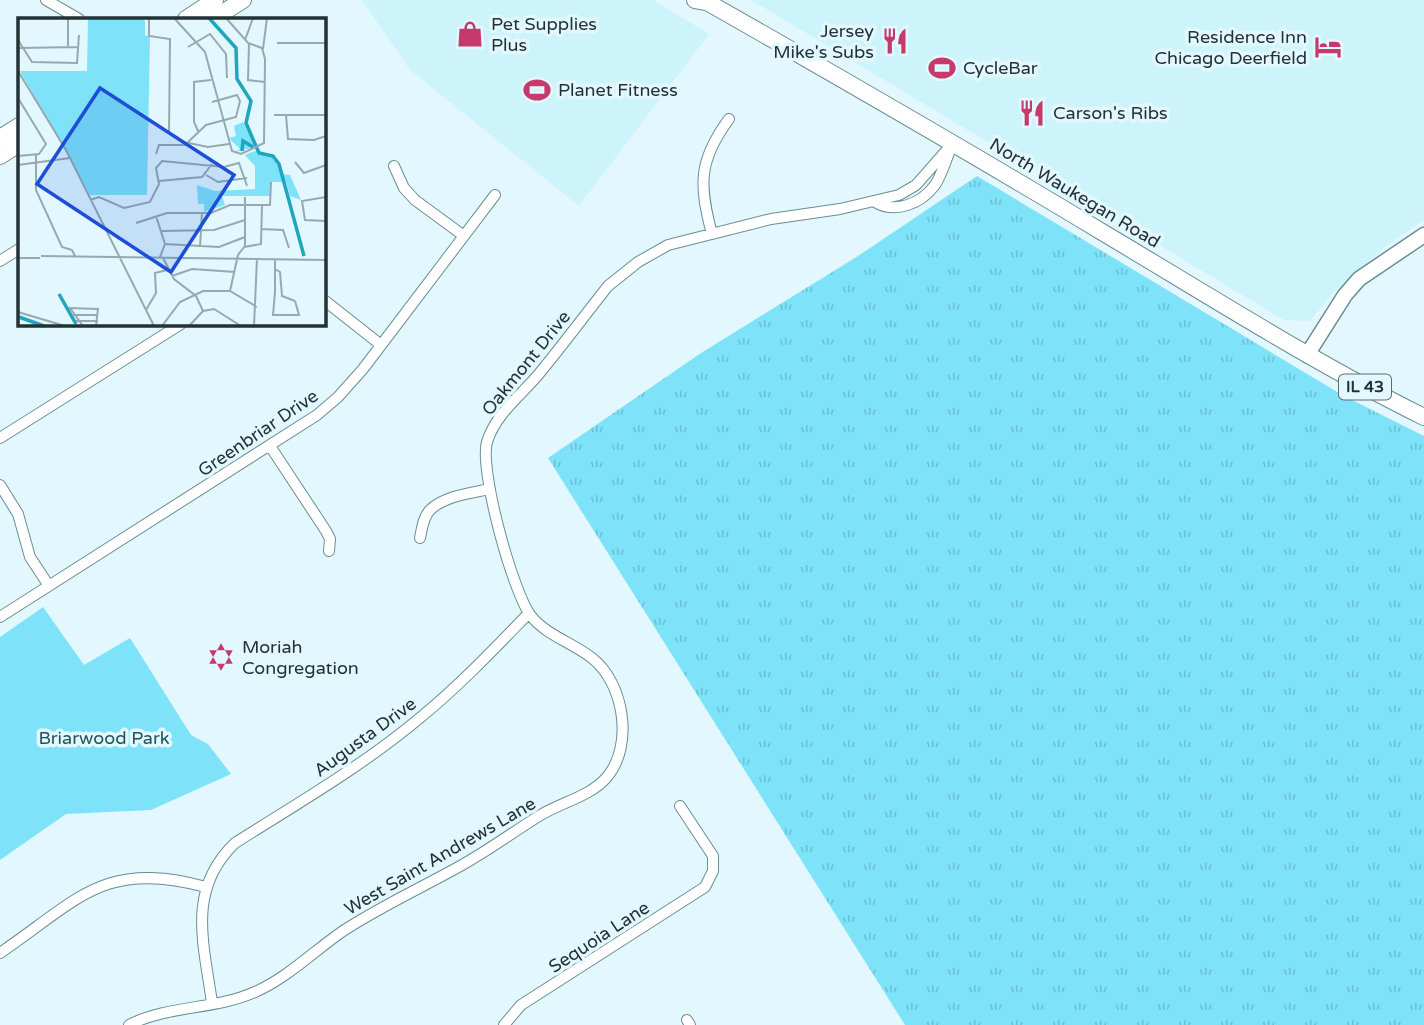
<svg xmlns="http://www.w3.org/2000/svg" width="1424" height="1025" font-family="'Varela Round',sans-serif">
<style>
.built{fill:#cdf3fb}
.grass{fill:url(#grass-tufts)}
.green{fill:#7ee3f9}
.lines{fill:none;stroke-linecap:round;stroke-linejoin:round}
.street-casing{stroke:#6a8d95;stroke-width:12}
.secondary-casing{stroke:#6a8d95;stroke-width:17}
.primary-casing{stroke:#6a8d95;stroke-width:18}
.street{stroke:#fff;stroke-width:10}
.secondary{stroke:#fff;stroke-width:14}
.primary{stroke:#fff;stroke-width:16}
.labels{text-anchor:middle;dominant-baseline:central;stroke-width:7;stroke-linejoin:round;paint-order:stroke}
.shield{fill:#e2f8fe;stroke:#5c6d71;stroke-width:2}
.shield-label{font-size:16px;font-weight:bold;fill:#233235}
.poi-label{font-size:18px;fill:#233235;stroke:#e2f8fe;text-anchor:start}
.street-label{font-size:18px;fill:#233235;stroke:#e2f8fe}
.park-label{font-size:18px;fill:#20535e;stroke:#e2f8fe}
.inset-river{fill:none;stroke:#1da6be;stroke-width:3.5}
.inset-road{fill:none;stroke:#96a9ae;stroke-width:2}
.view{fill:#1d4ed8;fill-opacity:0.15;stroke:#1d4ed8;stroke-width:3.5}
.inset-edge{fill:none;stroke:#233235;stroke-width:3.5}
</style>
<defs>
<pattern id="grass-tufts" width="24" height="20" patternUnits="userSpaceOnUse" patternTransform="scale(1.75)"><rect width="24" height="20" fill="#7ee3f9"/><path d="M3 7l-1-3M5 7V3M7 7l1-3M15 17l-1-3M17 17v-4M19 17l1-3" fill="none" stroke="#6dc3d6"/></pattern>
</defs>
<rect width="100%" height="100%" fill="#e2f8fe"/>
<!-- built -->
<path class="built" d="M362 0H653L709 34 579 206 410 70Z
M751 0H1424V220L1385 247 1334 292 1310 321 1284 320Z"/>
<!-- grass -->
<path class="grass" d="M977 176 1344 396 1424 436V1025H905L548 458 701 353 858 256Z"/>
<!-- green -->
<path class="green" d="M43 607 84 665 130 638 191 735 208 744 231 774 151 810 66 814 0 860V637Z"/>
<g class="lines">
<!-- street casing -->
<g class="street-casing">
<path id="street" d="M46 0 79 19
M394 166 404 188 415 200 464 236
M875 202C895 214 921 204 935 185 941 176 945 163 949 153
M712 234C699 185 698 161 729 119
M0 261 19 249
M324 300 381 345
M0 438 181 324
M270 446 326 531 330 539 329 551
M0 485 18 514 30 557 49 586
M420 538C422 529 423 517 430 510 444 496 471 493 490 489
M0 617 317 415 338 397 363 369 495 195
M0 953C78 900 104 859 206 887
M212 1003C204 944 186 890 235 843 298 803 364 765 421 717 460 685 494 649 529 613
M687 1020 690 1025
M129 1025C168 1005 215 1010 255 992 287 978 314 951 343 931 381 906 423 887 462 865 489 850 513 832 539 816 561 802 590 797 607 777 634 745 624 683 592 658 573 643 546 635 531 616 513 593 479 470 487 442 495 415 520 396 538 375 562 346 585 315 608 286L638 262 668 245 771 219 840 209 899 195 916 185 953 143
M504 1025 521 1005 705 887 713 871V856L680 806"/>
</g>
<!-- secondary casing -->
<g class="secondary-casing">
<path id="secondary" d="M1307 355 1345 295 1359 279 1424 235"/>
</g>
<!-- primary casing -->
<g class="primary-casing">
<path id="primary" d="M695 0 707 2C839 77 971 153 1102 232 1208 295 1313 362 1424 417
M186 19 215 0
M213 19 243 0
M0 138 19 126
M0 156 19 144"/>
</g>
<!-- street -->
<use href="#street" class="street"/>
<!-- secondary -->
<use href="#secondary" class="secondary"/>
<!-- primary -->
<use href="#primary" class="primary"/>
</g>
<!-- icons -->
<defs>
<g id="shop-bare" transform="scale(2.1)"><path d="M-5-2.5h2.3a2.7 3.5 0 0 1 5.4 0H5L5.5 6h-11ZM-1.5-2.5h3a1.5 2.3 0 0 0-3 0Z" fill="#c63a6b" stroke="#e2f8fe" stroke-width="2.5" paint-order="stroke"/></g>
<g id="restaurant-bare" transform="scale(2.1)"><path d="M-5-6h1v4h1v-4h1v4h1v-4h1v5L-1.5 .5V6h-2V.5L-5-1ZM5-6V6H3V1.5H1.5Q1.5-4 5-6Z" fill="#c63a6b" stroke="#e2f8fe" stroke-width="2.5" paint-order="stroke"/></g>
<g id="hotel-bare" transform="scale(2.1)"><path d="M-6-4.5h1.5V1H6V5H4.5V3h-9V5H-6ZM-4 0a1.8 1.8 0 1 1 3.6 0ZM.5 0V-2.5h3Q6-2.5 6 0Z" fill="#c63a6b" stroke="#e2f8fe" stroke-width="2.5" paint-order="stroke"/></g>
<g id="stadium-bare" transform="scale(2.1)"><path d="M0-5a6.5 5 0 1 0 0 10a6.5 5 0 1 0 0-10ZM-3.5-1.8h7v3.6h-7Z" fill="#c63a6b" stroke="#e2f8fe" stroke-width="2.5" paint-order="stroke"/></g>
<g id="synagogue-bare" transform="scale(2.1)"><path d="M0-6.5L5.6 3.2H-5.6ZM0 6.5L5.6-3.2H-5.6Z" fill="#c63a6b" stroke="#e2f8fe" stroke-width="2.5" paint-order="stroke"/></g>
</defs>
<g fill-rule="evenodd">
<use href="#shop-bare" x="470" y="34"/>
<use href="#restaurant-bare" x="895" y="41"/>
<use href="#hotel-bare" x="1328" y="47"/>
<use href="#stadium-bare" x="942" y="68"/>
<use href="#stadium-bare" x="537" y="90"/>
<use href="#restaurant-bare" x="1032" y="113"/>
<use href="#synagogue-bare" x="221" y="657"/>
</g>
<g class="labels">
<!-- shield labels -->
<rect class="shield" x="1339" y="374.5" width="52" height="25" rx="5"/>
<g class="shield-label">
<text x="1365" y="387">IL 43</text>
</g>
<!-- poi labels -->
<g class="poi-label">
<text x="491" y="24">Pet Supplies<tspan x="491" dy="21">Plus</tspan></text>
<text x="874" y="31" text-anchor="end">Jersey<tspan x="874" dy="21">Mike's Subs</tspan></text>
<text x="1307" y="37" text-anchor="end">Residence Inn<tspan x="1307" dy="21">Chicago Deerfield</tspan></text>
<text x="963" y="68">CycleBar</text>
<text x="558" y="90">Planet Fitness</text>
<text x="1053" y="113">Carson's Ribs</text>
<text x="242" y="647">Moriah<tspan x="242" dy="21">Congregation</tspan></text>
</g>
<!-- street labels -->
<g class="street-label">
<text transform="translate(1075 193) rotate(31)">North Waukegan Road</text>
<text transform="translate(526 363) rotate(-51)">Oakmont Drive</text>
<text transform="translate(258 433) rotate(-34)">Greenbriar Drive</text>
<text transform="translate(365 737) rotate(-36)">Augusta Drive</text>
<text transform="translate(440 856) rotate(-30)">West Saint Andrews Lane</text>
<text transform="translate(599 937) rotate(-33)">Sequoia Lane</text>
</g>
<!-- park labels -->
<g class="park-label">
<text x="104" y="738">Briarwood Park</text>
</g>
</g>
<!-- overview -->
<g transform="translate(18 18)">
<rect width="308" height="308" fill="#e2f8fe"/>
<path d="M70 0H126L127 4V17L132 19 129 177H72L2 53H69Z" fill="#7ee3f9"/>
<path d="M225 104 238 129 216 134 222 131 211 120 218 118 216 108ZM239 132 254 138 265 156 272 157 283 182 272 178 268 164H253V178H204L207 187 186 194V186H180L179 167 197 173 237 171V148L227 137Z" fill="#7ee3f9"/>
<path class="inset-river" d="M191 0 218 30 219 61 233 83 228 105 241 135 255 138 261 146 286 238M224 133 225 123 235 129M41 276 58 306M1 299 26 308"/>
<path class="inset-road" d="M131 0V18L152 21 151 115M156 0 187 34 214 133 223 136 246 125 247 41 244 30 230 25 208 0M0 22 14 44 59 45 61 17M227 22 235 0M231 25 230 62 247 64M259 25H308M50 28V0M170 29 192 16 208 36 209 60M0 30 61 29M245 31 249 0M0 53 48 132 136 308M0 80 28 126 21 136 0 138M256 97H308M268 97 270 121 296 122 308 118M180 113 176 104V64L193 62M171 125 190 129 211 126M18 136V172L44 229 54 232 57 238M138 136 141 127H167L188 107 218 99 222 83 219 77 194 84M277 144 286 155 308 147M0 147 52 140M188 157 200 164 229 160M141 163 184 159 194 146M308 179 284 183 287 202 308 203M72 182 81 179 106 190 132 184 141 166 138 150 144 143 206 149 221 145 229 168M138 198 147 226 142 239M118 205 149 195H193L212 187H252L253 164M243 211 265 212 271 230M144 213 196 212 227 202M147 226 201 229 227 219M182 229 184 195M226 229 243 226 244 187M23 238 308 242M0 240H22M145 240 156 261 178 278 185 293M257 241V274M257 251 262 254 264 278 277 283M154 258 174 251 217 254M212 273 220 237 227 228V179M257 274 255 297H281L277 283M128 292 138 275 137 255 149 252M0 294 47 308M54 297H80M58 303H80M65 308 52 290 80 291 78 308M144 308 162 284 185 273H212L239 289M171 308 185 293 196 291 223 308M236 308 239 240"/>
<path class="view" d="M82 70 216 157 153 254 19 166Z"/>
<rect width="308" height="308" class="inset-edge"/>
</g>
</svg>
